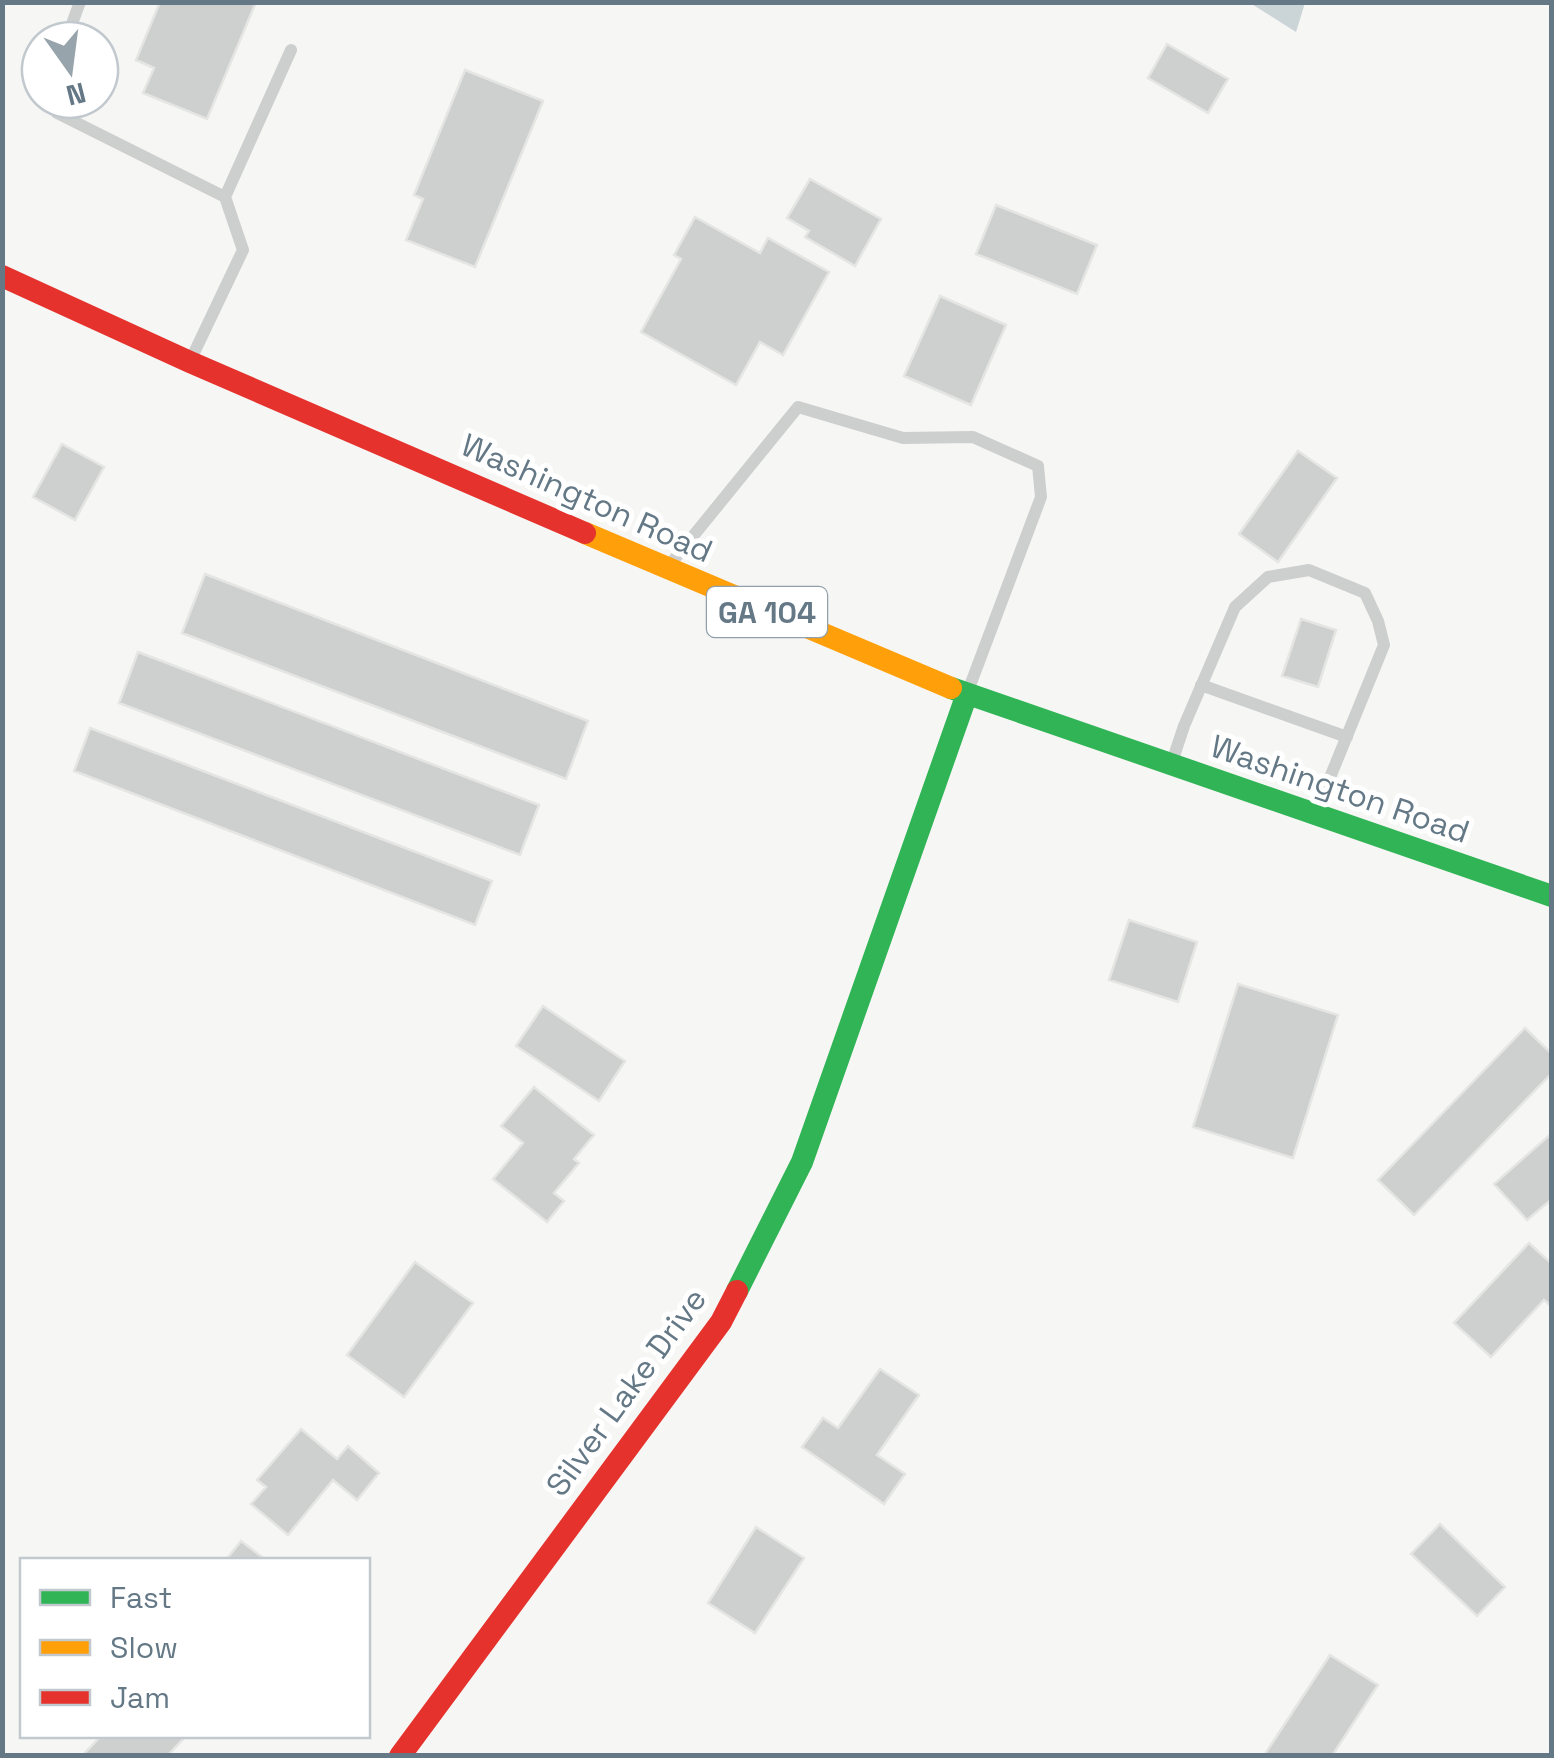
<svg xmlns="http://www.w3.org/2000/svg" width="1554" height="1758" font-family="'Space Grotesk',sans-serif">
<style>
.water{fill:#cbd4d7}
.building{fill:#ced0d0;stroke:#e5e5e4;stroke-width:2.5}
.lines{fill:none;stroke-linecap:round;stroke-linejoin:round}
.lane{stroke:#cdcfcf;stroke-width:12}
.fast{stroke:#30b455;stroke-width:22}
.slow{stroke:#ff9f0a;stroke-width:22}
.jam{stroke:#e5322d;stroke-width:22}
.labels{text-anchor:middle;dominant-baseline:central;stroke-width:10;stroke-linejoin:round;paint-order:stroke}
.shield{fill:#fff;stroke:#92a0aa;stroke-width:2.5}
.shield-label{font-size:30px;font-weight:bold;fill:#647886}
.street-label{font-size:32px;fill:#647886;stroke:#fff}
</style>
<rect width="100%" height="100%" fill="#f6f6f4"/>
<!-- water -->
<path class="water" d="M1250 3H1305L1296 32Z"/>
<!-- building -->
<path class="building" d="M160 2H256L207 119 143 93 154 68 136 60Z
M1167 44 1228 79 1208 113 1148 78Z
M465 70 543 101 475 267 406 240 423 199 414 195Z
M810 179 881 219 855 266 805 237 809 231 787 218Z
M996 205 1097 245 1077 294 976 254Z
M695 217 760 253 768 238 829 272 783 355 760 342 736 385 641 332 681 259 674 255Z
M940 296 1006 325 971 405 904 376Z
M62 444 104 467 75 520 33 497Z
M1298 451 1337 478 1278 562 1239 534Z
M205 574 588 721 566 779 182 633Z
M1301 619 1336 630 1318 687 1282 676Z
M138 652 539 805 520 855 119 703Z
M90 728 492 881 475 925 74 771Z
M1129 920 1197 942 1178 1002 1109 980Z
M1238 984 1338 1015 1293 1158 1193 1127Z
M543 1006 625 1061 599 1101 516 1046Z
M1525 1028 1552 1054V1073L1414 1215 1378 1180Z
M534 1087 594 1135 574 1159 579 1163 554 1193 564 1201 547 1222 493 1179 523 1143 501 1126Z
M1552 1133V1199L1527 1220 1494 1184Z
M1529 1243 1552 1264V1307L1544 1300 1491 1357 1454 1323Z
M415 1262 473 1303 404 1397 347 1355Z
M880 1369 919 1395 877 1455 905 1474 884 1504 802 1447 823 1418 838 1428Z
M301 1429 337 1459 348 1446 379 1473 357 1500 333 1480 288 1535 251 1504 266 1487 257 1480Z
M1440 1524 1505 1587 1477 1616 1411 1554Z
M756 1527 804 1558 755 1633 708 1603Z
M241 1541 266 1560H226Z
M1330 1655 1378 1685 1332 1756H1268L1265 1754Z
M101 1736H183L185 1737 167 1756H82Z"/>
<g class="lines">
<!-- lane -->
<path class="lane" d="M66 40 80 2
M52 100 57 113 225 197 243 250 193 355
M225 197 291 50
M672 562 798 407 903 438 973 437 1038 466 1041 497 968 691
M1201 685 1347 737
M1172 762 1184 726 1235 607 1268 577 1309 570 1365 593 1378 621 1384 645 1318 807"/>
<!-- fast -->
<path class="fast" d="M951 688 1552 896
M737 1291 802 1162 967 694"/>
<!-- slow -->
<path class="slow" d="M585 533 951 688"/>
<!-- jam -->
<path class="jam" d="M2 276 190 362 585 533
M400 1756 721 1322 737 1291"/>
</g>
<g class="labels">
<!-- shield labels -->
<rect class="shield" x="707" y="587" width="120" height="50" rx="8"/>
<g class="shield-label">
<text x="767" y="612">GA 104</text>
</g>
<!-- street labels -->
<g class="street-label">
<text transform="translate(587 498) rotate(24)">Washington Road</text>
<text transform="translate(1340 789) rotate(19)">Washington Road</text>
<text transform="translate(626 1392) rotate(-54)">Silver Lake Drive</text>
</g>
</g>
<!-- border -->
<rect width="1554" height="1758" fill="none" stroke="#647886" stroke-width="10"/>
<!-- legend -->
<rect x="20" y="1558" width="350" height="180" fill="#ffffff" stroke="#c1c9cf" stroke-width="2.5"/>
<rect x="40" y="1590" width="50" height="15" fill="#30b455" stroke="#c1c9cf" stroke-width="2.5"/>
<text x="110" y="1608" font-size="30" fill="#647886">Fast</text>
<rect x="40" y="1640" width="50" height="15" fill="#ff9f0a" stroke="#c1c9cf" stroke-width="2.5"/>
<text x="110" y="1658" font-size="30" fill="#647886">Slow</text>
<rect x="40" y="1690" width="50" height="15" fill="#e5322d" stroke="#c1c9cf" stroke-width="2.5"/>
<text x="110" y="1708" font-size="30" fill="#647886">Jam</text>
<!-- north arrow -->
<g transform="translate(70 70) rotate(166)"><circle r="48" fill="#ffffff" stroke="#c1c9cf" stroke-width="2.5"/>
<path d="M0-8L18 38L0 25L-18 38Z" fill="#97a4ac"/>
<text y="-15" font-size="28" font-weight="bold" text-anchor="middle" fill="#647886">N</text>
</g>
</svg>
